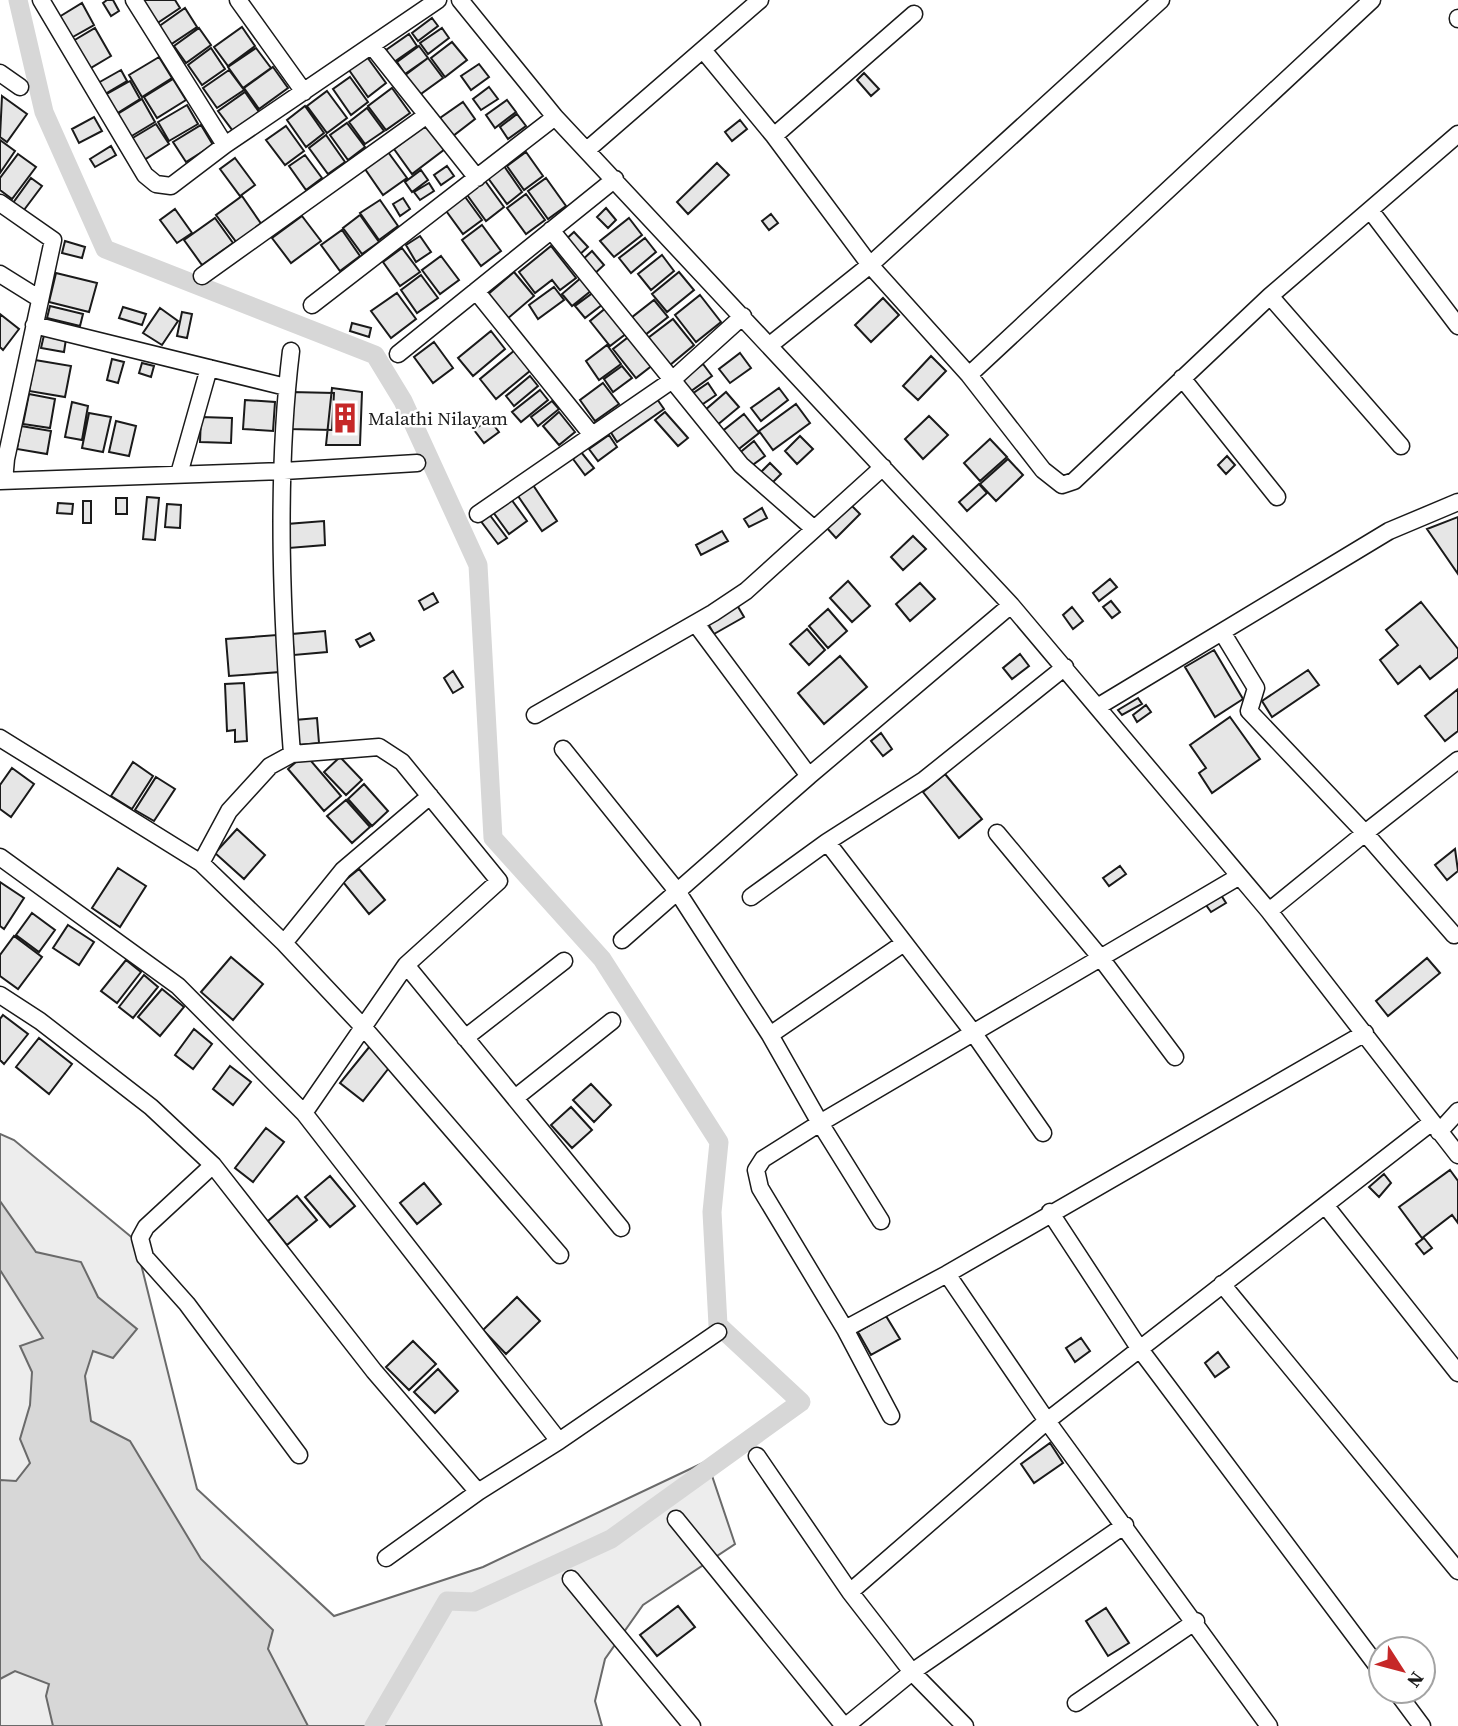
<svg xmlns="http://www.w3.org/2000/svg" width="1458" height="1726" font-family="'Source Serif 4',serif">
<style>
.built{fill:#ededed;stroke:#6a6a6a;stroke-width:2}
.water{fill:#d7d7d7;stroke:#6a6a6a;stroke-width:2}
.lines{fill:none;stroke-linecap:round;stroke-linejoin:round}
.canal{stroke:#d7d7d7;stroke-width:19}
.building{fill:#e6e6e6;stroke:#1a1a1a;stroke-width:2}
.street-casing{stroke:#1a1a1a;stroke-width:19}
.street{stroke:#fff;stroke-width:16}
.labels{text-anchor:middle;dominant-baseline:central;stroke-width:5;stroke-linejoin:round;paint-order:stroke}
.poi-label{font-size:19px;fill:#1a1a1a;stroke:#fff;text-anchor:start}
</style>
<rect width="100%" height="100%" fill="#fff"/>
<!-- built -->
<path class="built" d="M0 1134 14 1140 135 1240 197 1489 334 1616 483 1567 707 1461 735 1544 643 1605 605 1659 595 1701 602 1726H0Z"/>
<!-- water -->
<path class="water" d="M0 1201 36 1252 81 1262 98 1297 137 1329 113 1358 93 1351 85 1376 91 1421 130 1441 201 1559 273 1630 268 1649 308 1726H53L46 1696 49 1684 15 1671 0 1679V1480L16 1481 30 1463 20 1439 30 1405 32 1372 20 1346 43 1338 0 1270Z"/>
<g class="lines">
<!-- canal -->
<path class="canal" d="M18 0 44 112 105 249 375 355 403 401 478 565 493 838 602 959 719 1142 712 1212 718 1325 801 1402 611 1539 474 1602 447 1601 374 1726"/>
</g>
<!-- building -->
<path class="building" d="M107 0H113L119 11 111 16 103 3Z
M140 0H175L180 8 156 24Z
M82 3 94 25 71 38 59 17Z
M185 8 197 27 170 45 158 27Z
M432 18 438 26 418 41 412 33Z
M242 27 255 46 228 66 214 47Z
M95 28 111 56 89 69 73 41Z
M199 28 211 45 186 63 174 46Z
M442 28 449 38 428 54 420 43Z
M409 34 417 46 394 62 386 50Z
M452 42 467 60 445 77 431 58Z
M419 46 428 58 405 74 397 62Z
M211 48 225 69 202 85 188 65Z
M256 48 271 68 243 88 228 67Z
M159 57 172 78 142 97 129 75Z
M367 57 386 83 368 97 349 70Z
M428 58 443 78 418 96 404 76Z
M479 64 489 77 471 90 461 76Z
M273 67 288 88 259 109 244 88Z
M121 70 127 81 105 94 98 83Z
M229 70 244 90 217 108 203 88Z
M864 73 879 89 871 96 857 80Z
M350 77 368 102 351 115 333 89Z
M173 79 186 100 157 118 144 97Z
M130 81 140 99 116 114 105 95Z
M489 87 498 99 481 110 473 99Z
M392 88 410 113 386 130 368 106Z
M327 91 347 118 327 133 307 106Z
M245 92 259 112 233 131 218 111Z
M2 96 27 114 7 142 0 137Z
M142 99 155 122 130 137 116 115Z
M507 100 516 112 495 128 486 115Z
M463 102 475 119 453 136 440 118Z
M187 105 198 124 169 141 158 122Z
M305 106 324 133 306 147 287 120Z
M367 108 384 131 365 144 349 122Z
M517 114 526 126 508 139 500 127Z
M94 117 102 131 79 143 72 129Z
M740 120 747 129 732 141 725 132Z
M347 123 365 147 348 160 330 135Z
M156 124 169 144 144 160 131 139Z
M427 124 445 149 412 174 394 149Z
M201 125 213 145 186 162 173 142Z
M286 126 304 151 285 165 266 140Z
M326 135 345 162 328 174 309 148Z
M0 140 15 151 0 173Z
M111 146 116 155 95 167 90 159Z
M388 152 407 178 383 195 365 169Z
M526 152 543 176 524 190 507 166Z
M18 154 36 167 12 199 0 190V178Z
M305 155 322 178 306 190 289 166Z
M235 158 255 185 240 196 220 169Z
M717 163 729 175 688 214 677 202Z
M447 166 454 176 441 185 434 175Z
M504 166 522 192 507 204 488 178Z
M421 170 428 180 412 192 405 182Z
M31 178 42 186 24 210 13 203Z
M483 178 504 207 486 221 465 192Z
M546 178 566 206 548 219 528 191Z
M429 183 434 191 420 200 414 192Z
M463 194 482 220 463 234 444 208Z
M526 194 545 220 526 234 507 208Z
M242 196 262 225 237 243 216 215Z
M403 198 410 209 400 216 393 204Z
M380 200 398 226 379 240 360 213Z
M606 208 616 220 608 228 597 217Z
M175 209 192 233 177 243 160 220Z
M771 214 778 223 769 230 762 221Z
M360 215 379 242 362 254 343 228Z
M302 216 321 241 291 263 272 238Z
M215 218 233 243 202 265 184 240Z
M629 218 642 235 614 257 600 241Z
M482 225 501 251 481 266 462 240Z
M342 230 360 256 340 271 321 245Z
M574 232 588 247 578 256 564 241Z
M420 236 431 252 416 262 406 245Z
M645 238 656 252 631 273 619 258Z
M65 241 85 247 82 258 62 253Z
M551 246 576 278 560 290 552 280 535 293 519 272Z
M402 248 420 272 400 286 383 262Z
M592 251 604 265 592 276 580 262Z
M662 255 674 271 651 290 638 274Z
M441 256 459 280 440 294 422 270Z
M514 272 534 296 506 320 486 296Z
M679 272 694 290 667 312 652 294Z
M56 273 97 283 89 312 49 302Z
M421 275 438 298 417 313 401 290Z
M582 277 592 290 572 306 562 294Z
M554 287 564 300 538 319 529 305Z
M594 292 603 304 585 318 575 306Z
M397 293 416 319 391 338 371 311Z
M700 295 721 322 696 342 675 315Z
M883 298 899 315 871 342 855 325Z
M654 300 668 317 645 335 631 318Z
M50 306 83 314 80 326 47 318Z
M123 307 146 314 142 325 119 318Z
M607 307 627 333 610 346 590 321Z
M160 308 178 321 162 345 143 333Z
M182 312 192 314 187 338 177 336Z
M0 314 19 329 3 350 0 347Z
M673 319 694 345 670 365 648 338Z
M352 323 371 328 369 337 350 331Z
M491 331 505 349 473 376 458 358Z
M44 335 66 339 64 352 41 348Z
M631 335 654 364 636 378 613 349Z
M434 342 453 368 433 383 414 357Z
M607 345 621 364 599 380 586 361Z
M515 350 531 370 496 399 480 379Z
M740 353 751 368 730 383 719 369Z
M931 356 946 371 918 400 903 386Z
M112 359 124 362 118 383 107 380Z
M35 360 71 366 65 397 29 391Z
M142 363 154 366 151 377 139 373Z
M703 364 712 376 687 394 678 382Z
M622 366 632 378 613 392 604 379Z
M530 376 538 386 514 406 506 396Z
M603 383 619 404 595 421 580 400Z
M708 383 716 395 697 408 689 396Z
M332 388 362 392 360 445H326Z
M779 388 788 400 761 421 751 408Z
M540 390 548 400 521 422 512 412Z
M291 392 334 393 332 430 289 429Z
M726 392 739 407 716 426 704 411Z
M29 394 55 399 50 428 23 424Z
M657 399 664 409 617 442 610 431Z
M245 400 275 402 273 431 243 429Z
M552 401 559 409 538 426 531 417Z
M72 402 88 406 82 440 65 437Z
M796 404 810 423 773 450 759 431Z
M559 412 575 432 559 445 543 426Z
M665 412 688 438 678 446 655 420Z
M89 413 111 417 103 452 82 448Z
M744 414 759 433 735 452 720 433Z
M929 416 948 435 923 459 905 439Z
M201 417 232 418 231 443 200 442Z
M489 419 499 432 484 443 474 430Z
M116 421 136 426 129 456 109 452Z
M21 426 51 431 47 454 17 449Z
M609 435 617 447 598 461 589 449Z
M800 436 813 449 797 464 785 451Z
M990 439 1007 457 980 481 964 463Z
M754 441 765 456 747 469 737 455Z
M581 452 594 468 585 475 573 459Z
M1227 456 1235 465 1226 474 1218 465Z
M1008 459 1023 475 996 501 980 484Z
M770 463 781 474 771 484 760 473Z
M979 484 987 493 967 511 959 502Z
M533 485 557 521 542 531 518 496Z
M147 497 159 498 155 540 143 539Z
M116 498H127V514H116Z
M511 499 527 521 509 534 493 512Z
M83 501H91V523H83Z
M58 503 73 504 72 514 57 513Z
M849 503 860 514 836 538 826 527Z
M167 504 181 505 180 528 165 527Z
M762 508 767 518 749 527 744 519Z
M489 514 507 538 498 544 480 520Z
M1458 517V574L1427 529Z
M324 521 325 545 289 548 287 524Z
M722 531 728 541 701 555 696 545Z
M913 536 926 549 903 570 891 557Z
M1110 579 1117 587 1099 601 1093 593Z
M848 581 870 606 852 622 830 598Z
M920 583 935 599 910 621 896 604Z
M433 593 438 602 424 610 419 601Z
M1111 601 1120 612 1112 618 1103 607Z
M1421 602 1458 649V657L1430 679 1420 666 1398 684 1380 660 1398 645 1386 630Z
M737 605 744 617 714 634 707 622Z
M1072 607 1083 621 1073 629 1063 615Z
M828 609 847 631 828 648 809 626Z
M807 629 825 650 809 665 790 644Z
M325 631 327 652 294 655 292 634Z
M370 633 374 640 360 647 356 640Z
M277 635 280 672 229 676 226 639Z
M1214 650 1243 699 1215 717 1185 667Z
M1020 654 1029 666 1012 679 1003 668Z
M840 656 867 687 824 724 798 693Z
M1308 670 1319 685 1272 717 1262 701Z
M453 671 463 687 453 693 444 678Z
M244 683 247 741 235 742V730L227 731 225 684Z
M1458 689V731L1445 741 1425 716Z
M1138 698 1142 704 1122 715 1118 710Z
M1146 705 1151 712 1137 722 1133 715Z
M1230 717 1260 759 1212 793 1199 773 1206 768 1190 745Z
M317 718 319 743 298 745 295 720Z
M881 733 892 749 883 756 871 741Z
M305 754 341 796 324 811 288 769Z
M340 757 362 780 346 795 324 772Z
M133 762 153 776 132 809 111 796Z
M12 768 34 784 11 817 0 809V785Z
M945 774 982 819 959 838 923 792Z
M156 777 175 789 154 821 135 810Z
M364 784 388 811 372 826 348 799Z
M346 800 370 827 352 843 327 816Z
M237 829 265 855 244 879 215 853Z
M1455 849 1458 871 1447 880 1435 865Z
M1120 866 1126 874 1109 886 1103 878Z
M118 868 146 886 120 927 92 908Z
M359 869 385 900 369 914 343 882Z
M0 882 24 898 4 929 0 926Z
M1221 895 1226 903 1211 912 1206 905Z
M32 913 55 930 39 952 16 935Z
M68 925 94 942 79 965 53 948Z
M14 936 42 957 18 989 0 976V955Z
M231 957 263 984 233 1020 201 992Z
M1427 958 1440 973 1388 1016 1376 1001Z
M126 960 141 972 117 1003 101 991Z
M144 975 158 987 133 1018 119 1007Z
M162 989 184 1007 160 1036 138 1017Z
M3 1015 28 1034 4 1064 0 1060V1019Z
M194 1029 212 1044 193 1069 175 1055Z
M39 1038 72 1064 49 1094 16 1067Z
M370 1046 392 1064 363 1101 340 1083Z
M230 1066 251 1082 233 1105 213 1089Z
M591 1084 611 1105 594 1122 573 1100Z
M571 1107 592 1130 572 1148 551 1125Z
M266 1128 284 1142 253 1182 235 1168Z
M1450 1170 1458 1181V1223L1452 1215 1422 1238 1399 1207Z
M1384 1174 1391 1183 1379 1197 1369 1187Z
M330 1176 355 1206 330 1227 305 1197Z
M424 1183 441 1204 417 1224 400 1203Z
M297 1196 317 1220 287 1245 268 1221Z
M1424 1238 1432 1248 1424 1254 1416 1244Z
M517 1297 540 1321 506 1354 483 1330Z
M886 1316 900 1339 871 1355 858 1332Z
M1081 1338 1090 1351 1075 1362 1066 1348Z
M413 1341 436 1364 409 1390 386 1367Z
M1218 1352 1229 1367 1215 1377 1205 1363Z
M438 1369 458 1391 435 1413 414 1392Z
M1050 1443 1063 1463 1034 1483 1021 1464Z
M678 1606 695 1627 657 1656 640 1635Z
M1106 1608 1129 1643 1108 1656 1086 1621Z"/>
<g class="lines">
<!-- street casing -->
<g class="street-casing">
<path id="street" d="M41 0 145 175 156 184 171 186 225 145 438 0
M134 0 225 145
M238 0 304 92
M460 0 555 117 1011 605 1269 911 1458 1155
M1458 18V19
M372 46 477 178
M703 50 774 136 870 265 969 375 1043 470 1062 485 1074 481 1270 296 1458 134
M0 73 20 87
M774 136 914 14
M587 150 760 0
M0 203 53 240 6 459 4 481
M1370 210 1458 326
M551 230 741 465 813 528
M0 274 40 299
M202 276 427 115
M476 291 592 435
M1270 296 1401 446
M312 305 555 117
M34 325 286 387
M770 345 870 265 1161 0
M291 351C275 483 282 622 292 754
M398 354 615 179
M969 375 1372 0
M1182 378 1277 497
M179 474 209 368
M0 481 284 471 417 463
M478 514 671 381 743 316
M696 624 809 776 1011 605
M1222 632 1256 688 1249 711 1365 833 1458 760
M1099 706 1389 531 1458 502
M535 715 713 613 746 591 883 467
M0 738 201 863 284 943 364 1028 560 1255
M563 749 677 891 770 1035 820 1123 1238 877
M997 833 1100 957 1175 1057
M827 842 972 1031 1043 1133
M0 857 178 986 304 1113 559 1441 718 1332
M201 863 229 811 270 766 292 754 379 747 402 762 499 881 406 965
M751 897 827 842 924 780 1065 667
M1269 911 1365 833 1454 935
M622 940 809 776
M284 943 343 870 430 796
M0 995 40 1021 151 1107 213 1165 374 1371 478 1492 386 1558
M770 1035 904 943
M465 1038 564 961
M515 1098 612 1021
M304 1113 406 965 621 1228
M1439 1132 1458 1111
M213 1165 146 1227 140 1238 145 1257 187 1304 299 1455
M1325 1205 1458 1373
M1050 1212 1139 1348 1381 1671
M947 1274 1047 1421 1269 1726
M1222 1284 1458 1571
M845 1329 760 1188 756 1170 763 1159 820 1123 881 1221
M891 1416 845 1329 947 1274 1365 1033
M757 1456 850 1592 912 1672 846 1726
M478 1492 559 1441
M676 1519 844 1726
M571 1579 692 1726
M850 1592 1047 1421 1432 1122
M1396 1691 1422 1726
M1076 1703 1196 1621
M965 1726 912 1672 1125 1525"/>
</g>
<!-- street -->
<use href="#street" class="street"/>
</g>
<!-- icons -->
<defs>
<g id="building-bare" transform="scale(2.415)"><path d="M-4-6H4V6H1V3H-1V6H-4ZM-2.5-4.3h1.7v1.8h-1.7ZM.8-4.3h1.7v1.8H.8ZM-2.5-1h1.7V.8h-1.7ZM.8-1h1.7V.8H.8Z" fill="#c62828" stroke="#fff" stroke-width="2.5" paint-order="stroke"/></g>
</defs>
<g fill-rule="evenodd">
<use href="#building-bare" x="345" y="418"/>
</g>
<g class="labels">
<!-- poi labels -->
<g class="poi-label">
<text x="368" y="418">Malathi Nilayam</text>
</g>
</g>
<!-- north arrow -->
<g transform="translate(1402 1670) rotate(126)"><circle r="33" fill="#ffffff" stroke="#a3a3a3" stroke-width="2"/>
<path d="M0-5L12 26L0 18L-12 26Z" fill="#c62828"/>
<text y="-10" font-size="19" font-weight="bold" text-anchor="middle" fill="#1a1a1a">N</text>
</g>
</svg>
